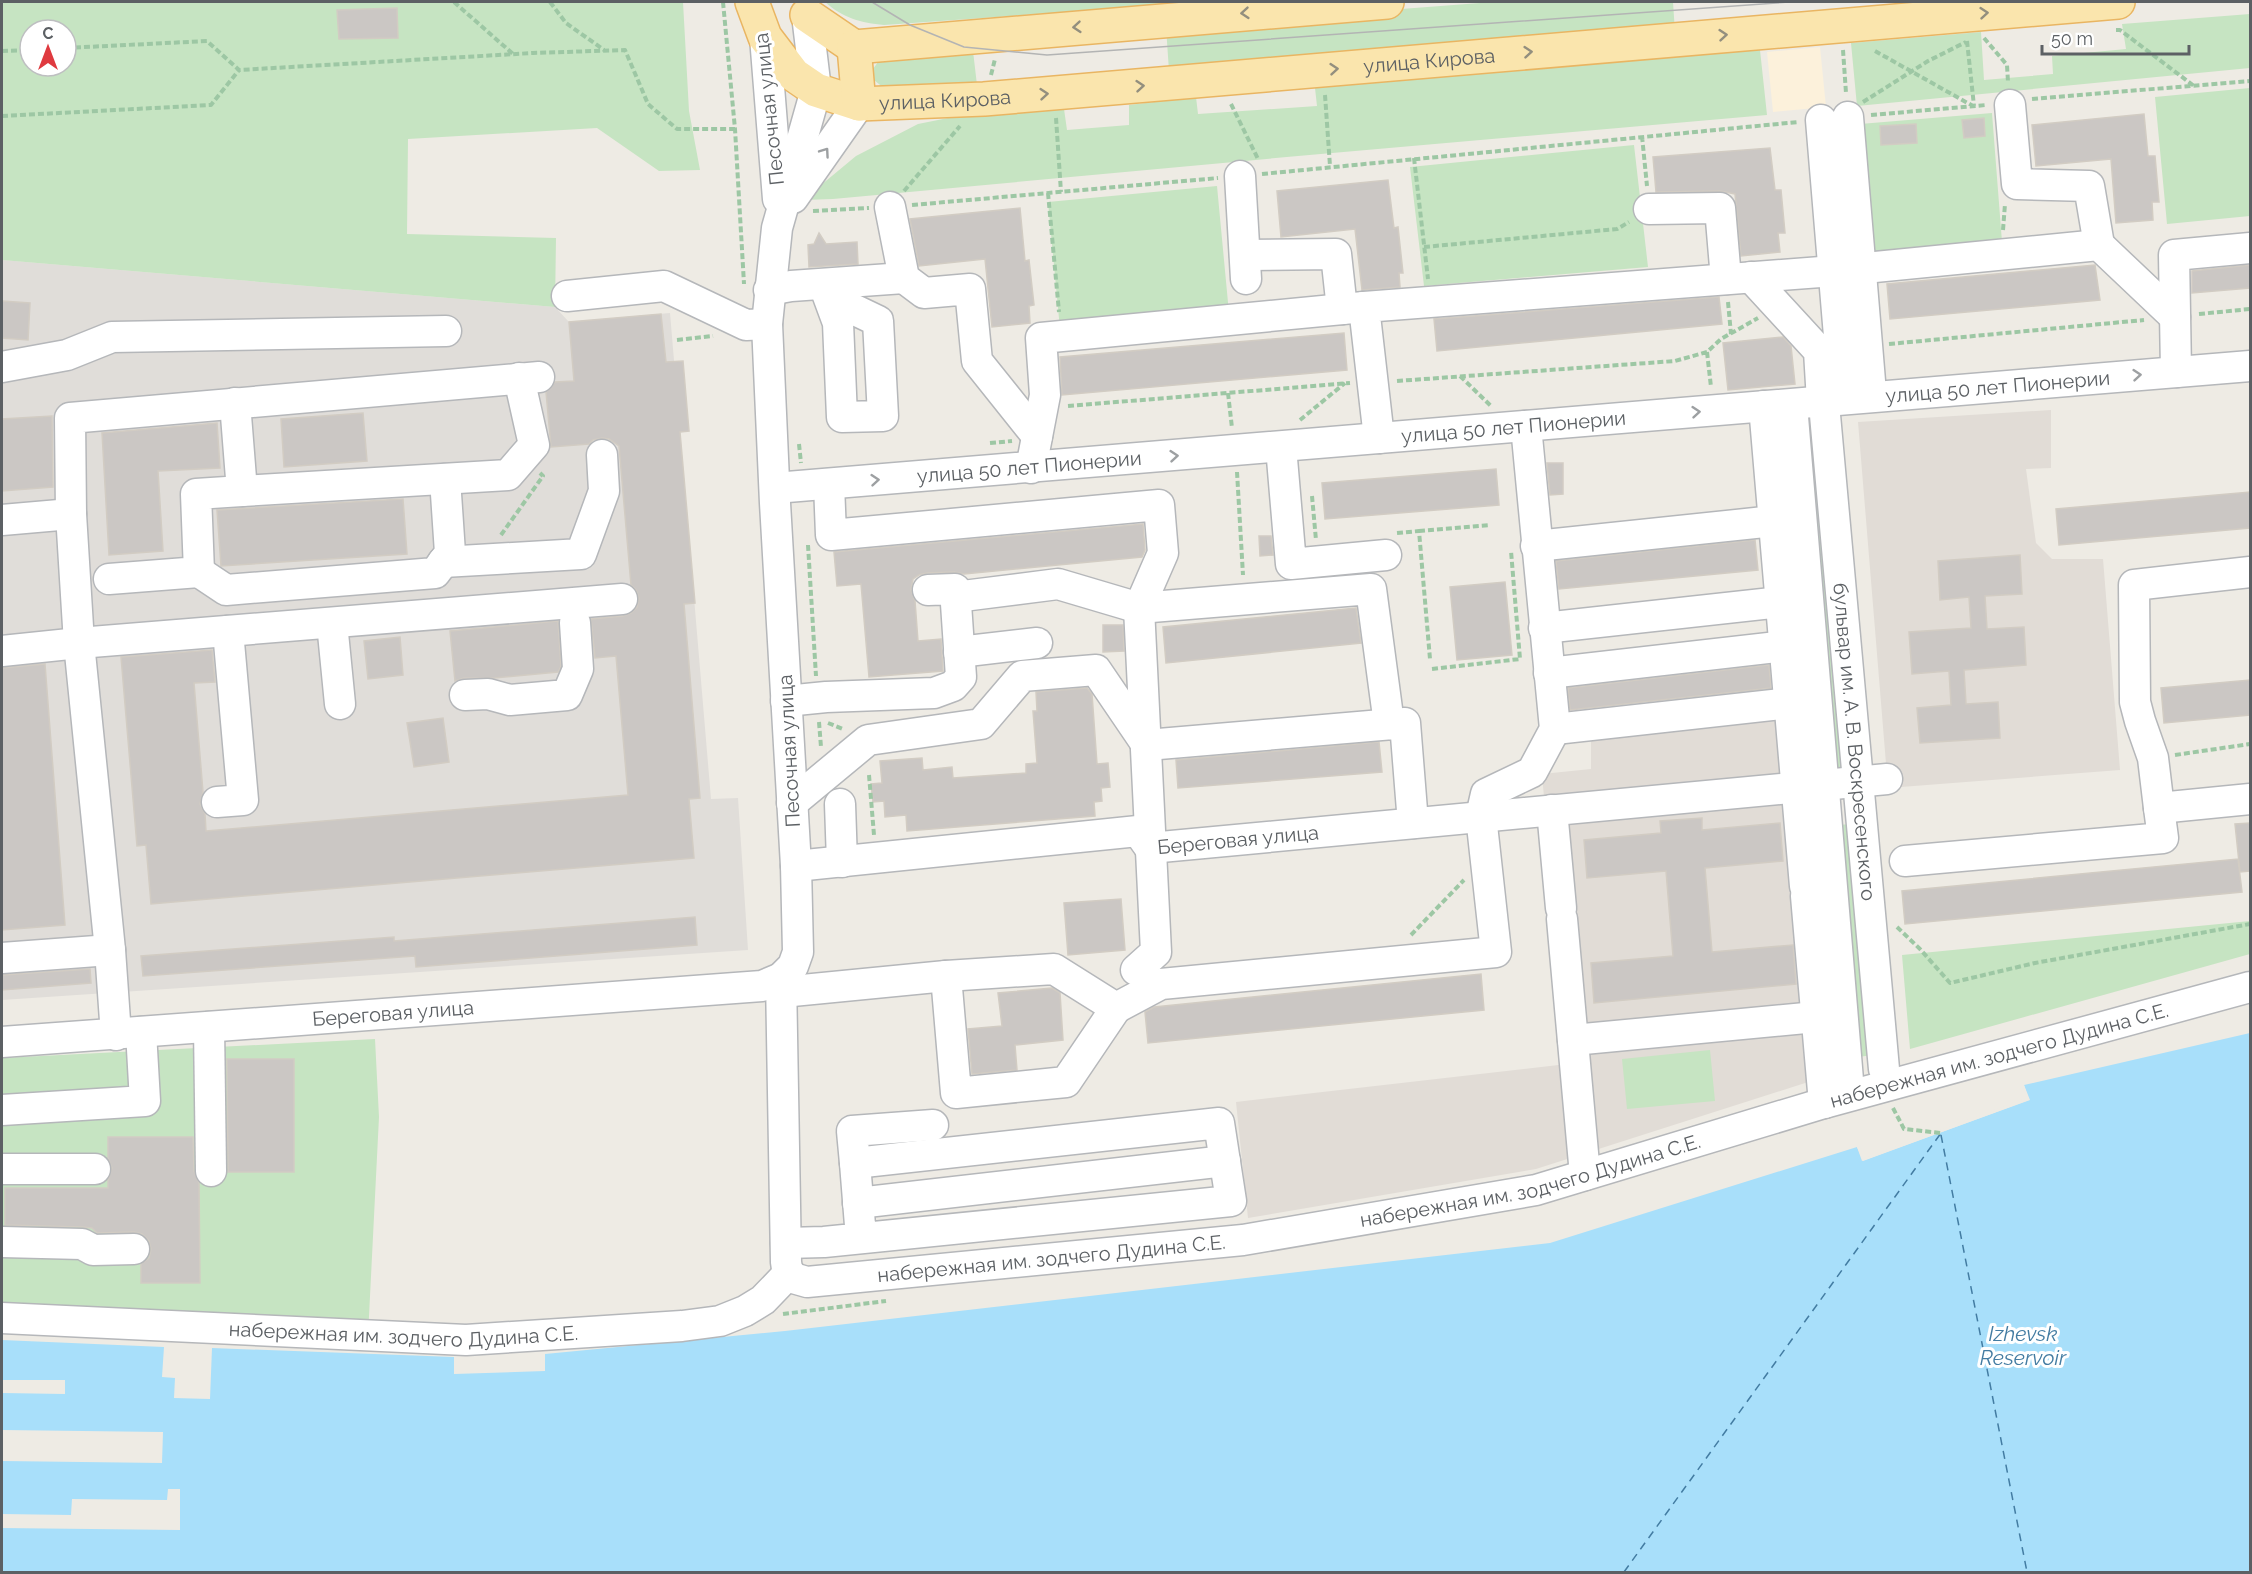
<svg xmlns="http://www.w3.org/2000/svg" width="2252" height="1574" font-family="Raleway,sans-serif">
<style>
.commercial{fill:#fcf1db}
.industrial{fill:#e0ddd9}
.education{fill:#e1dcd6}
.green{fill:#c6e4c2;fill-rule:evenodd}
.water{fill:#a8dffa}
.pier{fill:#eeebe4}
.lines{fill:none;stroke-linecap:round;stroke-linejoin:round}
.ferry{stroke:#437ca2;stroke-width:1.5;stroke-dasharray:8 6;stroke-linecap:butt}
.building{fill:#cbc7c4;stroke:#d2ccc3;stroke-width:1.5}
.minor-casing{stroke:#b5b7ba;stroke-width:33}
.major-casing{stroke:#e9b562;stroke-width:36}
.path{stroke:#9dc7a4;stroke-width:4;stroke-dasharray:6 3;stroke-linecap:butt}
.minor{stroke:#fff;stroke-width:30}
.major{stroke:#fae5ad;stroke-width:33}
.tram{stroke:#b3b4b4;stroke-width:1.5}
.oneway{stroke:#938f7e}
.oneway2{stroke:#9da0a2}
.labels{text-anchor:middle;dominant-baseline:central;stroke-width:6;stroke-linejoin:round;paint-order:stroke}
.street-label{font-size:20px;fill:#5c6064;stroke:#fff}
.water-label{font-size:21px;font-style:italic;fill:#437ca2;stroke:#fff}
</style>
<rect width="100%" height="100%" fill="#eeebe4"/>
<!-- commercial -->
<path class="commercial" d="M1820 47 1826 107 1773 112 1767 52Z"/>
<!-- industrial -->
<path class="industrial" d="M2 260 555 307 569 322 670 313 711 799 738 798 748 950 2 1000Z"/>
<!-- education -->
<path class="education" d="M2051 410V468L2026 469 2036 543 2052 559H2103L2120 770 1888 788 1858 422Z
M1782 714 1830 1075 1536 1169 1248 1218 1236 1102 1567 1064 1542 774 1591 769V734Z"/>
<!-- green -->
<path class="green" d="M2 2H683L689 111 700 170 659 171 597 128 408 139 407 234 556 238 555 307 2 260ZM30 30H66V66H30Z
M825 2H1207L884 25C861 23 843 18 825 2Z
M1493 2H1673L1675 32 1169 71 1166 27Z
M2250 14V68L1857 106 1851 43 1981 32 1984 80 2053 74 2052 56 2126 49 2122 24Z
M1760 50 1767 115 1298 156 833 199 803 200 856 156 918 124 953 117 1064 109 1067 130 1129 125V105L1196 97 1198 114 1317 106 1315 88Z
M973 51 977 85 885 89 874 80 873 69 878 62 887 57Z
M2250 88V216L2167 224 2155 97Z
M1992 113 2002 242 1859 255 1848 125Z
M1634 145 1648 267 1424 286 1410 167Z
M1217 186 1229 313 1060 329 1048 202Z
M1819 438 1850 776 1833 777 1802 440Z
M1853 824 1873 1055 1858 1057 1837 825Z
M2250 921V954L1910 1049 1902 955Z
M375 1039 379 1117 368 1336 2 1316V1058Z
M1710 1050 1715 1101 1627 1109 1622 1059Z"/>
<!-- water -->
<path class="water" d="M2250 1033V1572H2V1340L164 1347 162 1377 175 1378 174 1398 210 1399 212 1348 454 1357V1374L545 1371V1354L785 1331 1550 1243 1857 1147 1863 1161 2029 1100 2024 1085Z"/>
<!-- pier -->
<path class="pier" d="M2024 1085 2030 1100 1862 1161 1857 1147 1860 1146 1864 1158 2026 1098 2021 1086Z
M2 1380H65V1394L2 1393Z
M2 1430 163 1432 162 1463 2 1461Z
M168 1489H180V1530L2 1528V1514L71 1515 72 1499 167 1500Z"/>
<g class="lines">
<!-- ferry -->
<path class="ferry" d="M1941 1135 2027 1572
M1624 1572 1941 1133"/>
</g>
<!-- building -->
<path class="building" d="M397 8 398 38 339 39 337 10Z
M2144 114 2148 156H2155L2159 202H2152L2153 220 2116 223 2111 159 2036 166 2032 125Z
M1984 118 1985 136 1964 138 1962 120Z
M1916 124 1917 143 1881 145 1880 126Z
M1770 148 1775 190H1781L1785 233H1778L1780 252 1741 256 1735 194 1720 191 1656 192 1653 157Z
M1388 180 1394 228 1398 227 1403 273H1399L1400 287 1362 290 1355 229 1281 237 1277 191Z
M1020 208 1025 261 1029 260 1034 305 1029 306 1030 323 992 327 985 259 919 266 910 219Z
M819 233 826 244 857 242 858 264 809 267 808 245 814 244Z
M2095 265 2100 300 1890 319 1887 284Z
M2250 265V288L2192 293V271Z
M1719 297 1722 324 1437 351 1434 319Z
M2 301 30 303 28 340 2 338Z
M661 314 666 362 683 361 689 431 680 432 695 603 684 604 700 798 689 799 694 858 151 904 146 845 137 846 121 657 212 650 215 682 194 683 203 792 200 804 205 814 206 831 628 795 616 656 595 658 591 619 623 616 631 613 637 607 639 598 636 590 631 585 619 446 609 439 602 438 593 440 589 444 551 447 546 392 555 382 574 381 569 322Z
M1344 333 1347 370 1062 395 1060 357Z
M1783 337 1791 346 1795 384 1728 390 1723 343Z
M363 413 367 461 284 467 281 419Z
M52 416 53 487 2 491V419Z
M217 423 220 468 158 471 163 551 109 555 102 433Z
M1547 463H1563V494L1550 495Z
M1496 469 1499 505 1325 519 1322 483Z
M2250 492V528L2059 545 2056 509Z
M403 499 407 554 221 566 217 510Z
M1143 524 1145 550 1142 557 964 574 954 572 927 573 919 575 913 579 911 590 915 601 918 641 941 639 943 671 869 677 861 584 837 586 834 552Z
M1259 536H1271L1273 555 1260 556Z
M1755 540 1758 570 1559 589 1556 561Z
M2020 555 2022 594 1985 596 1987 629 2024 627 2026 665 1964 670 1966 704 1998 702 2000 738 1920 743 1917 708 1951 705 1949 671 1912 674 1909 632 1971 628 1969 597 1940 600 1938 561Z
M1505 582 1512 655 1457 660 1450 587Z
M1356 608 1361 643 1166 663 1163 627Z
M558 621 561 666 558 672 494 678H464L455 681 450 631Z
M1103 625H1123L1124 651 1103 652Z
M400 637 403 675 368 679 364 641Z
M45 664 65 925 2 930V668Z
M1769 665 1771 688 1570 710 1568 688Z
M2250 680V715L2164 723 2161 688Z
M1087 688 1092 694 1097 764 1108 763 1110 787 1101 788 1102 801 1094 802 1095 816 907 831 906 815 885 817 884 801 873 802 871 784 882 783 880 761 922 758 923 770 952 767 953 778 1026 773V764L1037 763 1033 711H1037L1036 692Z
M443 718 449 762 414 767 407 723Z
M1379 742 1382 772 1178 788 1176 760Z
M1702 818V830L1780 823 1783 861 1705 868 1712 952 1793 945 1796 984 1594 1003 1591 963 1673 956 1666 871 1587 878 1584 840 1661 833 1660 821Z
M2250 823V871L2240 872 2235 824Z
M2238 859 2242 892 1905 924 1902 891Z
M1121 899 1125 950 1068 955 1064 903Z
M695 917 697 945 416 967 415 956 143 976 141 956 394 937V941Z
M90 969 91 983 2 990V975Z
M1481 974 1484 1010 1148 1043 1145 1012 1154 1007Z
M1052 988 1060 993 1063 1040 1015 1045 1017 1070 972 1074 968 1029 1002 1026 998 993Z
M227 1059H294V1172H228Z
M108 1137H193L194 1171 199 1183 200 1283H141V1264L149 1258 151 1249 149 1241 142 1234 134 1232 97 1233 92 1228 82 1227 5 1225V1188H108V1180L112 1168 108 1158Z"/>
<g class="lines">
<!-- minor casing -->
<g class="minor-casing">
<g id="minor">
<path d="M765 37 778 199"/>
<path d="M2010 105 2017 184 2089 186 2099 245"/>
<path d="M1821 120 1843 384 1870 381 1848 117"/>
<path d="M1240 176 1246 279"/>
<path d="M793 198 859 104"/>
<path d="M890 207 904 278 924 293 970 289 977 361 1037 436"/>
<path d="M1649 209 1720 208 1726 279"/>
<path d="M1245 255 1336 254 1342 309"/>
<path d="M1751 277 1819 351 1822 401"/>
<path d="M824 285 838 323 842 417 883 416 878 321 855 310 834 311"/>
<path d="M769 290 791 286 904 278"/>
<path d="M567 296 664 286 746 325 767 324"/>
<path d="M2 367 67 355 112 337 446 331"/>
<path d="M2176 372 2174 255 2250 248"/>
<path d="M1764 406 1805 886"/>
<path id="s1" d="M1825 415 1884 1069"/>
<path d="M1793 417 1848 1080"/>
<path d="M1379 438 1364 307 1834 271 2099 245 2175 317"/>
<path d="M1281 447 1291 564 1386 555"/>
<path d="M1031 468 1045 395 1041 338 1364 307"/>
<path d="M829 484 831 535 1159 505 1163 553 1139 608 1156 952 1136 970"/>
<path id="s2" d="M775 488 2250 366"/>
<path d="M242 491 508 475 534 445 519 378"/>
<path d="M2 520 71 514"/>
<path d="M1536 546 1774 521"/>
<path d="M443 562 581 554 604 491 602 455"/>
<path d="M199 572 226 590 435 573 450 553 445 479"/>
<path d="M2250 572 2134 585 2135 702 2140 721 2153 758 2159 808 2250 799"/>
<path d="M109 579 199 572 196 494 242 491 235 403"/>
<path d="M955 597 1058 584 1139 608 1371 589 1389 724"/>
<path d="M332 623 340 704"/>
<path d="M1544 628 1781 602"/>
<path d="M2 651 79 643 622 599"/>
<path d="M959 652 1037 643"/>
<path d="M1549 673 1785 646"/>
<path d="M465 695 488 694 510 700 567 695 578 669 575 623"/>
<path d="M786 701 826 697 934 693 953 686 961 677 955 589 928 590"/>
<path d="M1555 729 1790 703"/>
<path d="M217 802 243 800 228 631"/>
<path d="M792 803 868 740 981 724 1022 676 1096 670 1147 745 1405 723 1413 823"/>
<path d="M840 804 842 862"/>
<path d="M1552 810 1561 908"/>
<path d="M1905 861 2163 838 2159 808"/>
<path id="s3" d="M796 866 1138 831 1150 848 1887 779"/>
<path d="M1806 896 1824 1103"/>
<path d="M1562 919 1585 1175"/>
<path d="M2 958 110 950"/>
<path d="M946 976 956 1093 1066 1082 1116 1008"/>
<path id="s4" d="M781 978 786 1262 787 1269 793 1278 807 1282 1243 1240 1536 1190 1824 1103 2250 987"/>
<path d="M782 992 946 976 1054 969 1116 1008 1161 984 1496 952 1481 816 1486 794 1532 772 1555 729 1526 426"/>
<path d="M209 1027 211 1171"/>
<path d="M116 1035 110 950 79 643 71 514 70 418 539 377"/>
<path d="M1573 1040 1816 1017"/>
<path id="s5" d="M2 1042 762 986 781 978 793 966 798 952 796 866 775 503 767 324 777 228 816 90 807 15"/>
<path d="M2 1110 145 1101 141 1032"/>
<path d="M855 1163 852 1131 933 1125"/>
<path d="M2 1169H95"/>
<path d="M858 1203 1225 1161"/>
<path d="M2 1242 82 1244 93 1250 134 1249"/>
<path d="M786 1243 824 1242 1231 1201 1219 1123 855 1163 861 1238"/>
<path id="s6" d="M2 1318 466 1340 682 1326 720 1321 745 1311 763 1300 789 1273"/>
</g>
</g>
<!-- major casing -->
<g class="major-casing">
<g id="major">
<path id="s7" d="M752 2 765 37 794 75 816 90 859 104 984 99 2118 2"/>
<path d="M807 15 854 47"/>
<path d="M854 47 1387 2"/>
<path d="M854 47 859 104"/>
</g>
</g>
<!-- path -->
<path class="path" d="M454 2 513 54
M550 2 566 23 604 50
M723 2 735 129 744 284
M2116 30H2120L2194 86
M1984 38 2007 65 2008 82
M1967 41 1974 106
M66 48 207 41 239 70 533 53 625 50 648 104 677 129H735
M1843 50 1846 93
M2 51 30 50
M1875 51 1973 106
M991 75 995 59
M1325 95 1330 166
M2032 99 2250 81
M1863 102 1928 61 1966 42
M1231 104 1258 159
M1871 115 1986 105
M2 116 211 105 239 70
M1056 118 1061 192
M1642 136 1647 186
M1414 158 1428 279
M1262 174 1798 122
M904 191 960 126
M1048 193 1059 312
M912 205 1218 178
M813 211 869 208
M2003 230 2005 204
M1424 247 1617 229 1629 222
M1728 302 1731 334
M2199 314 2250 309
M677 340 713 336
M1889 344 2144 320
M1707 352 1711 387
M1460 376 1491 406
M1397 381 1675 361 1707 352 1721 339 1758 318
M1228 393 1232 428
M1068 406 1350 383
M1300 420 1345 383
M990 443 1012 441
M799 444 801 463
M1237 472 1243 575
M1312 496 1316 540
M1419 531 1490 525
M1397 533 1419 531 1430 659
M501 535 543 476 540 473
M808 545 816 676
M1432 669 1520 659 1511 551
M819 722 821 747
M828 723 843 729
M2175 755 2250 744
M869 775 874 835
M1897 927 1920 949 1950 983 2035 963 2250 924
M1411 935 1464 880
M1893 1108 1904 1129 1941 1133
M783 1314 886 1301"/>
<!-- minor -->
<use href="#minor" class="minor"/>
<!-- major -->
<use href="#major" class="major"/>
<!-- tram -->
<path class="tram" d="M872 2 910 25 964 47 1047 55 1789 2"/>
</g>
<!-- one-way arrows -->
<defs><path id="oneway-chevron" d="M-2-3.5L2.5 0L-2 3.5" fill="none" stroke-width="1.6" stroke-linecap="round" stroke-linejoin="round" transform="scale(1.5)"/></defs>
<g class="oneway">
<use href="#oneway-chevron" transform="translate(1245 13) rotate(175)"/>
<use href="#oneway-chevron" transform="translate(1984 13) rotate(-5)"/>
<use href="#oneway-chevron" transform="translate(1077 27) rotate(175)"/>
<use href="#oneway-chevron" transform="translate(1723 35) rotate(-5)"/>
<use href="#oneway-chevron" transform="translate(1528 52) rotate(-5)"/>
<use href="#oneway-chevron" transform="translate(1334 69) rotate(-5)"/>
<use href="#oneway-chevron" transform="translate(1140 86) rotate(-5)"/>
<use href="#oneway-chevron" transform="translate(1044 94) rotate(-5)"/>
</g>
<g class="oneway2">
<use href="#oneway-chevron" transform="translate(825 152) rotate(-55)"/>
<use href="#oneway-chevron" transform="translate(2137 375) rotate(-5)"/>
<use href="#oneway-chevron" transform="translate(1696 412) rotate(-5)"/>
<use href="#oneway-chevron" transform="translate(1174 456) rotate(-5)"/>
<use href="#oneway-chevron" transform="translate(875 480) rotate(-5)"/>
</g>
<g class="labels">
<!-- street labels -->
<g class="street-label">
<text stroke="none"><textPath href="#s7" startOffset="729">улица Кирова</textPath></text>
<text stroke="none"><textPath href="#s7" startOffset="243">улица Кирова</textPath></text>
<text transform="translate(769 109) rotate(-96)">Песочная улица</text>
<text stroke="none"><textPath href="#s2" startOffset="1227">улица 50 лет Пионерии</textPath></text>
<text stroke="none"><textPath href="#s2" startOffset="741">улица 50 лет Пионерии</textPath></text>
<text stroke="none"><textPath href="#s2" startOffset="255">улица 50 лет Пионерии</textPath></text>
<text stroke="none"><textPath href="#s1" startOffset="328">бульвар им. А. В. Воскресенского</textPath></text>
<text transform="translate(789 751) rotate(-93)">Песочная улица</text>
<text stroke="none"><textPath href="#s3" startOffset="453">Береговая улица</textPath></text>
<text stroke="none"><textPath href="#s5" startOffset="392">Береговая улица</textPath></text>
<text stroke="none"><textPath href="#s4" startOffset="1534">набережная им. зодчего Дудина С.Е.</textPath></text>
<text stroke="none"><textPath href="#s4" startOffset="1048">набережная им. зодчего Дудина С.Е.</textPath></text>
<text stroke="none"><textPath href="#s4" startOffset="562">набережная им. зодчего Дудина С.Е.</textPath></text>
<text stroke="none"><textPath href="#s6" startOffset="402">набережная им. зодчего Дудина С.Е.</textPath></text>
</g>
<!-- water labels -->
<g class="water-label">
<text x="2023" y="1333">Izhevsk<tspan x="2023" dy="24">Reservoir</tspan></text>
</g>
</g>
<!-- border -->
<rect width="2252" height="1574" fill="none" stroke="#5c6064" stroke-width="6"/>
<!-- north arrow -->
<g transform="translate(48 48)"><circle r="28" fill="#ffffff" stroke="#bebfc1" stroke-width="1.5"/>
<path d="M0-4.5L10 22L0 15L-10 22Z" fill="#df3a3f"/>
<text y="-9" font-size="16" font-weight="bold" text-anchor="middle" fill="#5c6064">С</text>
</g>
<!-- scale -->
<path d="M2042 45v9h147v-9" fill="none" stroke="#5c6064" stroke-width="3"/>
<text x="2051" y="45" font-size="18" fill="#5c6064" stroke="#ffffff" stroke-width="4.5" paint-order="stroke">50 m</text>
</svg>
